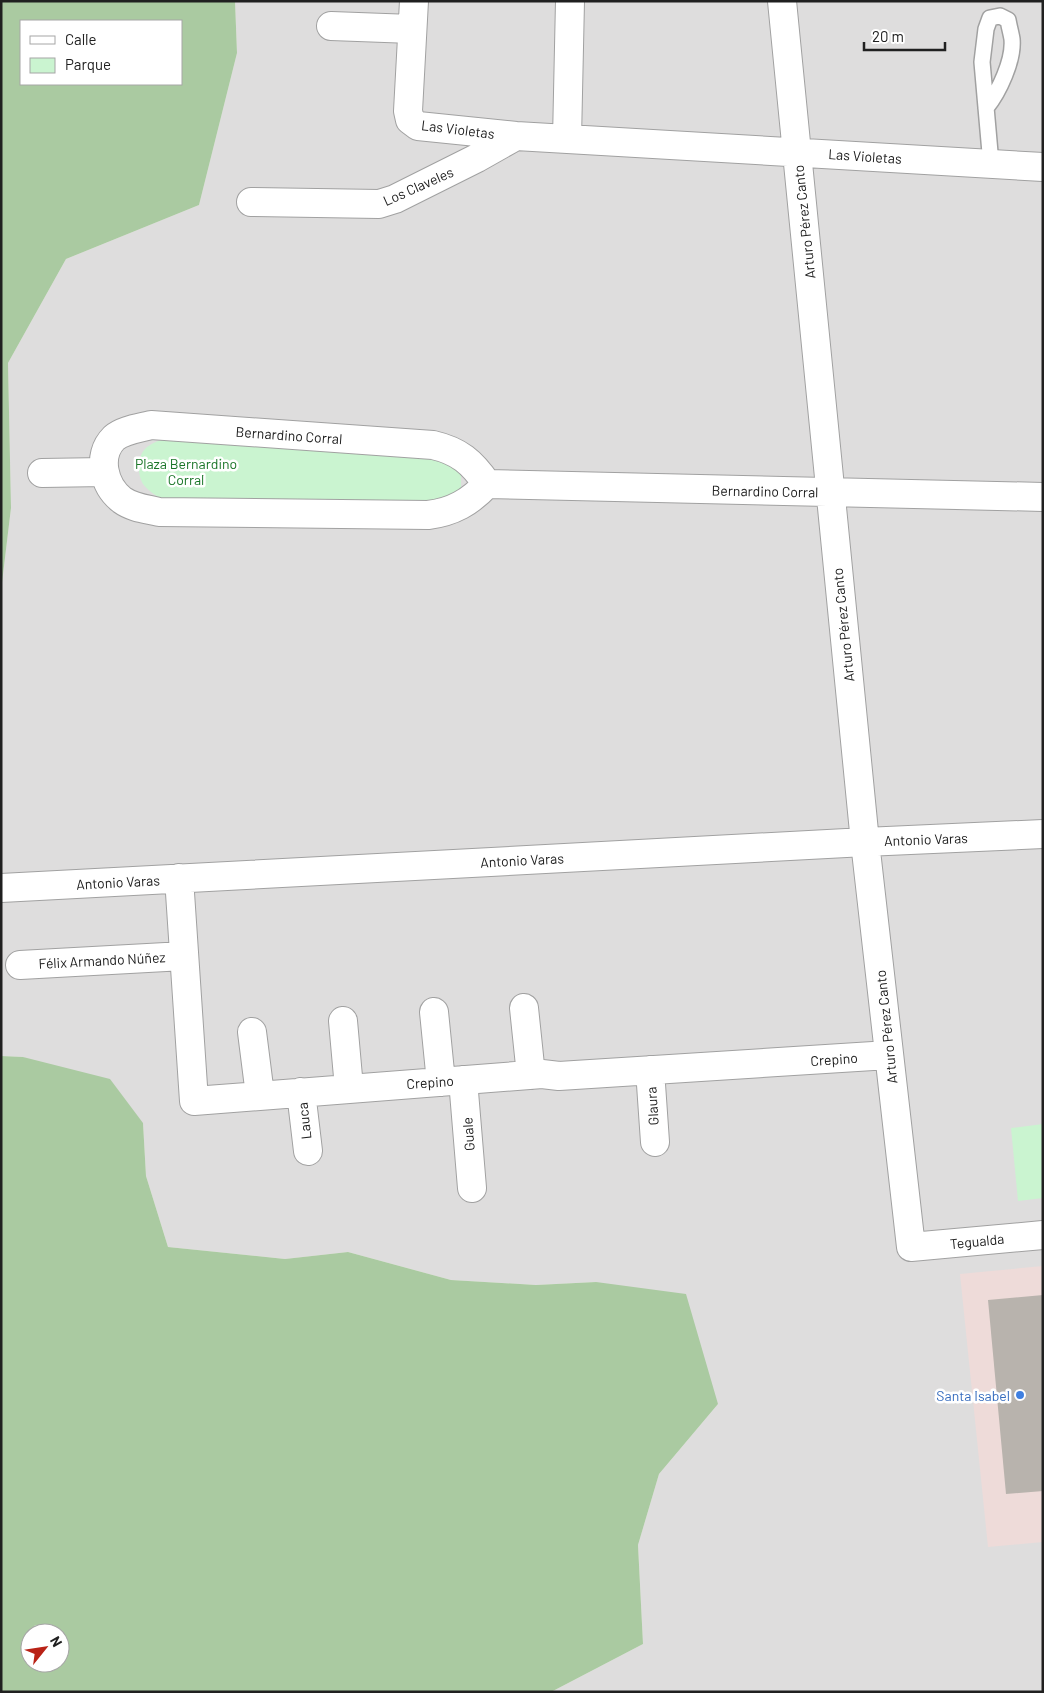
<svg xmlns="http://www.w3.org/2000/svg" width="1044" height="1693" font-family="Barlow,sans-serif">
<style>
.residential{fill:#dedddd}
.commercial{fill:#eedbd9}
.forest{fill:#aacaa1;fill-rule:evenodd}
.park{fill:#caf4d0}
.building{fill:#b8b3ad}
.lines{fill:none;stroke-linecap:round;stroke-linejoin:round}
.lane-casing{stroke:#a1a1a1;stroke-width:18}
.street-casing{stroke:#a1a1a1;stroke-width:30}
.lane{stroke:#fff;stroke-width:15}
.street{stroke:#fff;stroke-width:28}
.shop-dot{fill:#3f7fe0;stroke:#fff;stroke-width:2}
.labels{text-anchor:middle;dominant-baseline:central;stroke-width:5;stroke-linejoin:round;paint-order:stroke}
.street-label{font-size:14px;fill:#202020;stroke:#fff}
.park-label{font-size:14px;fill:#187426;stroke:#fff}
.shop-label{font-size:14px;fill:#366cbe;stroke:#fff;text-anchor:end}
</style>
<rect width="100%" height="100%" fill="#efede7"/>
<!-- residential -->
<path class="residential" d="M235 1H1043V1692H551L643 1644 638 1545 659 1474 718 1404 596 1282 536 1285 451 1280 348 1252 285 1259 168 1247 146 1176 143 1123 23 1057 1 1056V591L11 508 8 363 66 259 199 205 237 53Z"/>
<!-- commercial -->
<path class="commercial" d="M1043 1266V1542L988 1547 960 1274Z"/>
<!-- forest -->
<path class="forest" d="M1 1H235L237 53 199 205 66 259 8 363 11 508 1 591ZM21 21H181V84H21Z
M1 1056 23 1057 110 1079 143 1123 146 1176 168 1247 285 1259 348 1252 451 1280 536 1285 596 1282 686 1294 718 1404 659 1474 638 1545 643 1644 551 1692H1ZM30 1633H60V1663H30Z"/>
<!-- park -->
<path class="park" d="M176 436 429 457 451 462 461 471V488L452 496 439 502 165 501C157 496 149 492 143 484 136 472 137 452 150 445 158 440 167 438 176 436Z
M1043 1124V1198L1018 1201 1011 1128Z"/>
<!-- building -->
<path class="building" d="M1043 1295V1491L1006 1494 988 1300Z"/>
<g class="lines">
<!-- lane casing -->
<g class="lane-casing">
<path id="lane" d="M986 108C999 92 1014 60 1012 39 1011 33 1009 26 1008 20L1000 16 990 18 986 29 982 62 991 164"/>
</g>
<!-- street casing -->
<g class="street-casing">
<path id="street" d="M414 1 408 111 410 120 418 126 516 136 1043 167
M782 1 865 842 911 1247 1043 1235
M331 26 412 29
M567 139 570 1
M251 202 379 204 395 199 477 158 516 136
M42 473 104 472
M487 484C472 462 459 451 433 445L151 425C140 428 123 430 114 438 96 456 104 486 122 500 133 508 147 509 159 512L428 515C453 512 470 502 487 484L1043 497
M179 878 194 1101 542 1074 559 1076 889 1055
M1 888 865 842 1043 834
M20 965 184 956
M524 1008 531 1075
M434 1012 441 1082
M343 1021 349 1088
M252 1032 260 1095
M650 1070 655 1142
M463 1080 472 1188
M301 1092 308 1151"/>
</g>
<!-- lane -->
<use href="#lane" class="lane"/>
<!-- street -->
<use href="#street" class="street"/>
</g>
<!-- markers -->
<circle class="shop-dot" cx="1020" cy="1395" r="5"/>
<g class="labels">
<!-- street labels -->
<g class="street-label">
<text transform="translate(458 129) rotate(7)">Las Violetas</text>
<text transform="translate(865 156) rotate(4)">Las Violetas</text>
<text transform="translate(418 186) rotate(-24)">Los Claveles</text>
<text transform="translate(804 222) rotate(-96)">Arturo Pérez Canto</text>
<text transform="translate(289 435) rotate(4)">Bernardino Corral</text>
<text transform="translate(765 491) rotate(1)">Bernardino Corral</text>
<text transform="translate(843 625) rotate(-96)">Arturo Pérez Canto</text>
<text transform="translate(926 839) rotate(-2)">Antonio Varas</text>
<text transform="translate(522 860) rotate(-3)">Antonio Varas</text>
<text transform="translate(118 882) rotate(-3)">Antonio Varas</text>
<text transform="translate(102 960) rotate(-3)">Félix Armando Núñez</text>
<text transform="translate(886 1027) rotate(-96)">Arturo Pérez Canto</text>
<text transform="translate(834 1059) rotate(-4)">Crepino</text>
<text transform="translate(430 1082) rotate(-4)">Crepino</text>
<text transform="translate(652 1106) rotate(-94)">Glaura</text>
<text transform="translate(304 1121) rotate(-96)">Lauca</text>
<text transform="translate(468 1134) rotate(-94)">Guale</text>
<text transform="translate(977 1241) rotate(-6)">Tegualda</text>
</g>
<!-- park labels -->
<g class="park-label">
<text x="186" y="463">Plaza Bernardino<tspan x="186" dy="16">Corral</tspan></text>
</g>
<!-- shop labels -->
<g class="shop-label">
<text x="1010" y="1395">Santa Isabel</text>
</g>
</g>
<!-- border -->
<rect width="1044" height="1693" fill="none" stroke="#202020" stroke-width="5"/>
<!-- legend -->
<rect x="20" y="20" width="162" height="65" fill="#ffffff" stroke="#a6a6a6"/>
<rect x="30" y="36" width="25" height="8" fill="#ffffff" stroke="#a6a6a6"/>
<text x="65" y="45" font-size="15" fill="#202020">Calle</text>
<rect x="30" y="58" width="25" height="15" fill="#caf4d0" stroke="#a6a6a6"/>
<text x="65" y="70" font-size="15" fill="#202020">Parque</text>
<!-- north arrow -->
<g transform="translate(45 1648) rotate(60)"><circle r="24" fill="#ffffff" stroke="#a6a6a6"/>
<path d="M0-4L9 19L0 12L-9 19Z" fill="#b92216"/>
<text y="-8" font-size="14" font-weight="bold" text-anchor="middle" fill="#202020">N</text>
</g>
<!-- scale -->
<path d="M864 42v8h81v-8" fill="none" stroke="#202020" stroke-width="2.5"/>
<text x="872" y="42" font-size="15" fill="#202020" stroke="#ffffff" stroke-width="4" paint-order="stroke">20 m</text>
</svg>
